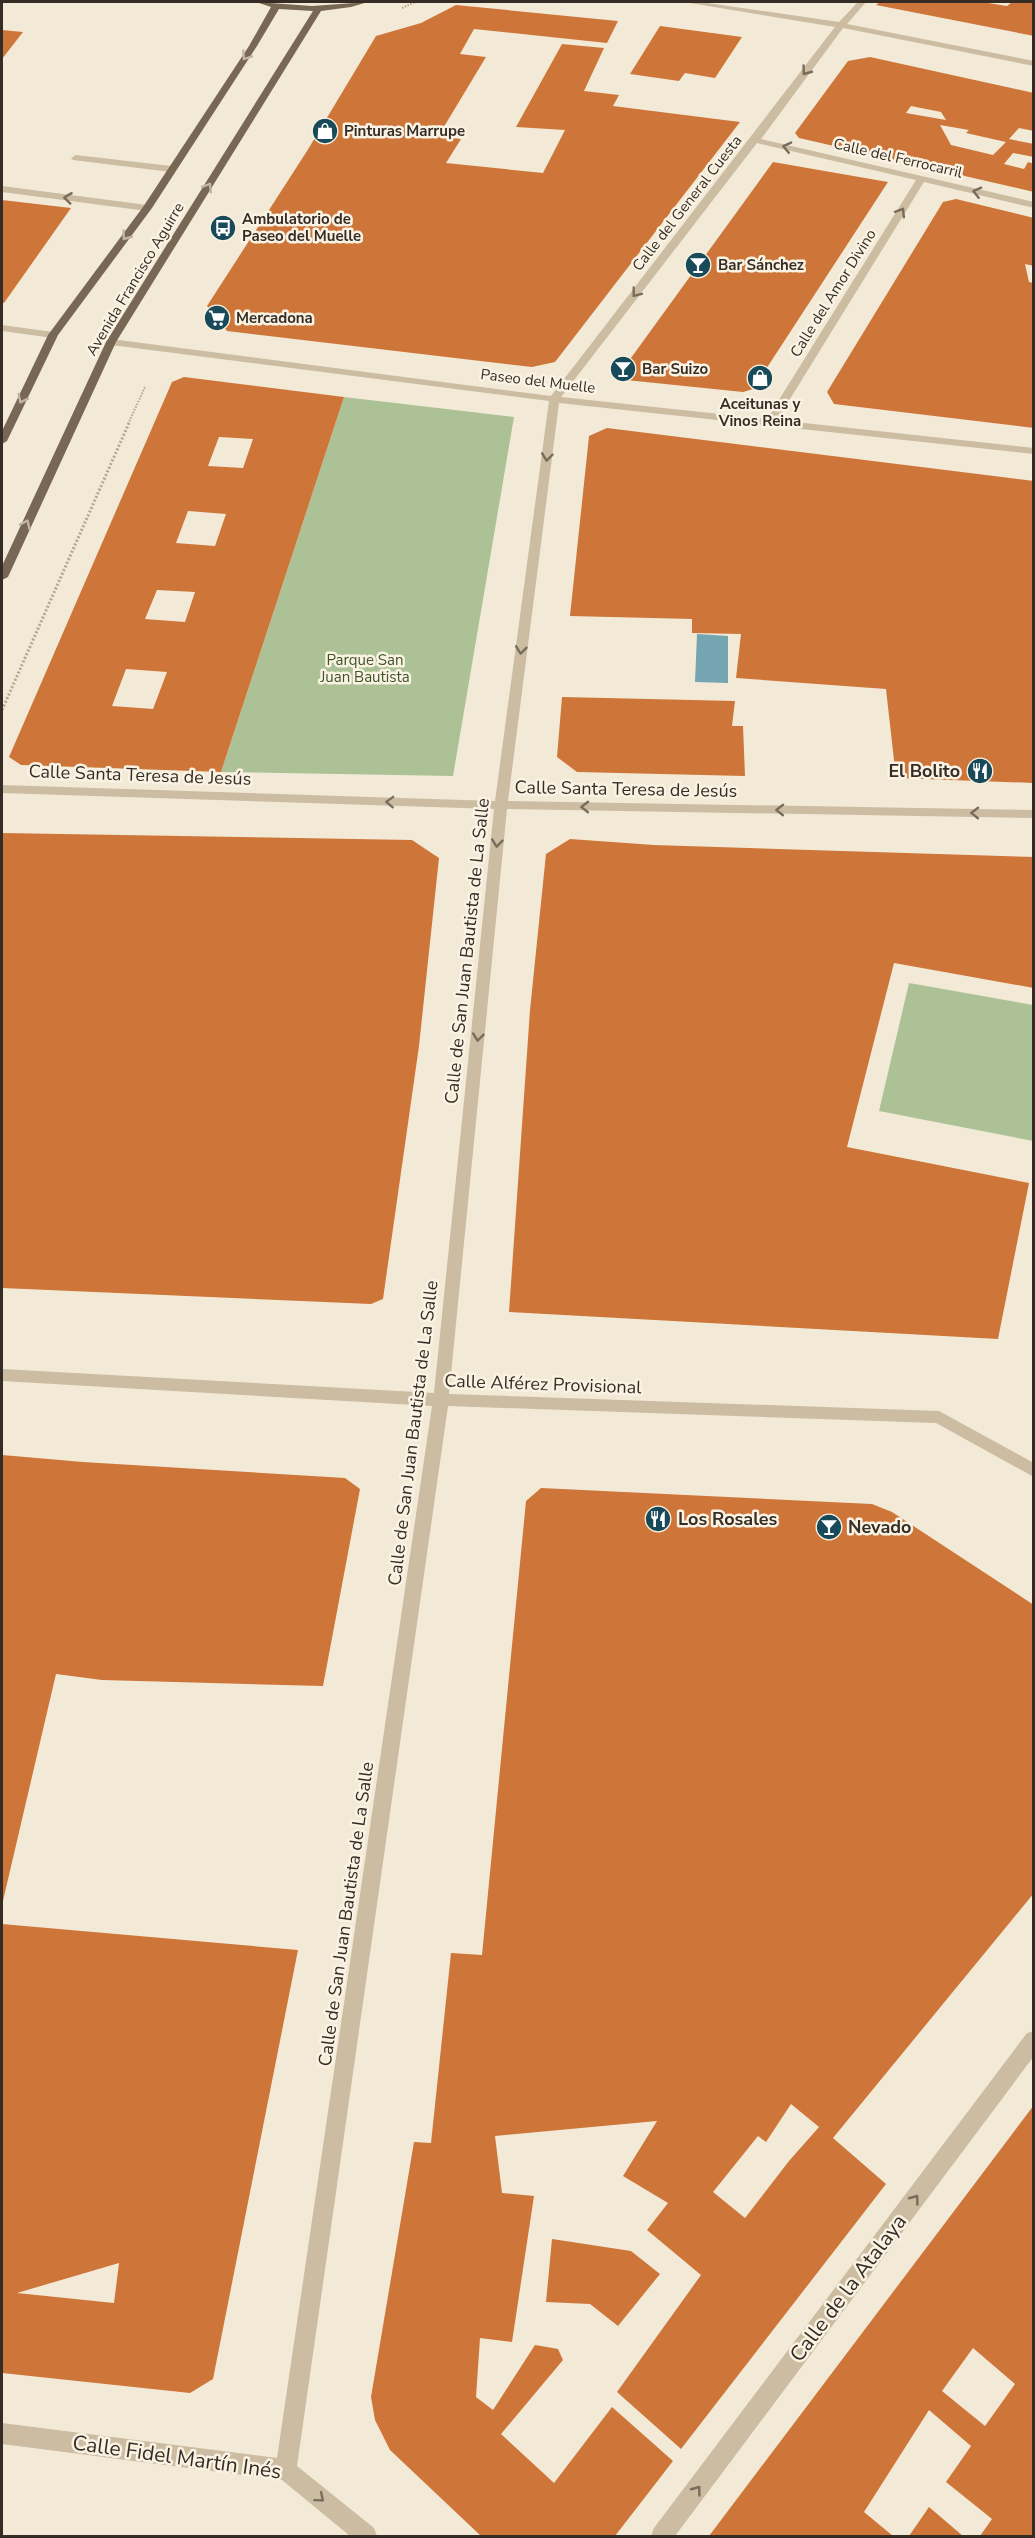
<svg xmlns="http://www.w3.org/2000/svg" width="1035" height="2538" font-family="'Nunito Sans',sans-serif">
<style>
.green{fill:#acc296}
.water{fill:#74a5b1}
.building{fill:#ce7639;fill-rule:evenodd}
.lines{fill:none;stroke-linecap:round;stroke-linejoin:round}
.path-far1{stroke:#b7a68d;stroke-width:2;stroke-dasharray:1.5 1.5;stroke-linecap:butt}
.path{stroke:#b7a68d;stroke-width:3;stroke-dasharray:2 2;stroke-linecap:butt}
.lane{fill:#cbbca2;fill-rule:evenodd}
.street{fill:#cbbca2;fill-rule:evenodd}
.primary{fill:#786755;fill-rule:evenodd}
.oneway{stroke:#c0b4a3}
.oneway2{stroke:#786d5d}
.labels{text-anchor:middle;dominant-baseline:central;stroke-width:5;stroke-linejoin:round;paint-order:stroke}
.far-poi-label{font-size:15px;font-weight:bold;fill:#352d25;stroke:#faf3e3;text-anchor:start}
.far-street-label{font-size:15px;fill:#352d25;stroke:#faf3e3}
.far-park-label{font-size:15px;fill:#3d5527;stroke:#faf3e3}
.poi-label{font-size:18px;font-weight:bold;fill:#352d25;stroke:#faf3e3;text-anchor:start}
.street-label{font-size:18px;fill:#352d25;stroke:#faf3e3}
.near-street-label{font-size:21px;fill:#352d25;stroke:#faf3e3}
</style>
<rect width="100%" height="100%" fill="#f2ead7"/>
<!-- green -->
<path class="green" d="M344 397 514 417 453 776 221 772Z
M909 983 1033 1005V1141L879 1111Z"/>
<!-- water -->
<path class="water" d="M697 634 728 636V683L695 682Z"/>
<!-- building -->
<path class="building" d="M880 2H982L1007 6 1012 2H1034V36L876 5Z
M456 5 618 21 607 43 474 29 460 54 486 57 442 130 450 131 446 137 461 139 446 163 543 173 565 130 516 127 562 44 604 48 584 91 619 95 613 106 740 122 555 362 532 367 227 331 207 306 307 151 376 36 421 23Z
M660 26 742 37 715 78 685 73 679 81 630 74Z
M2 30 23 32 2 59Z
M870 57 1034 93V131L1019 128 1009 139 1034 144V157L1013 153 1004 164 1024 169 1028 162 1034 164V192L799 138 795 133 848 61ZM911 106 941 112 946 120 906 113ZM940 125 969 130 966 133 1006 142 993 155 951 145Z
M773 162 888 182 753 389 743 392 626 380 623 369Z
M956 199 1034 218V266L1025 264 1029 282 1034 283V428L834 404 827 392 943 202Z
M2 200 71 208 4 303H2Z
M184 377 344 397 221 772 21 765 9 757 172 382ZM219 437 253 439 243 468 208 466ZM188 511 226 514 215 546 176 543ZM157 590 195 592 185 622 145 619ZM126 669 167 672 153 709 112 706Z
M607 428 1034 481V783L896 778 886 689 736 678 741 634 692 633V619L570 616 589 436Z
M562 697 735 701 732 726H743L745 776 577 772 557 757Z
M2 833 412 840 439 858 419 1046 383 1299 371 1304 2 1288Z
M570 839 654 845 1034 857V988L894 963 847 1147 1029 1183 998 1339 509 1312 530 1010 546 854Z
M2 1455 83 1462 345 1478 360 1489 323 1686 102 1680 56 1674 2 1905Z
M541 1488 872 1504 892 1512 1034 1605V1893L833 2138 886 2184 681 2449 617 2392 701 2275 647 2230 668 2203 623 2176 657 2121 495 2136 502 2193 534 2196 512 2342 480 2338 476 2397 493 2410 535 2345 558 2349 563 2360 501 2434 554 2483 612 2407 673 2461 615 2536H481L390 2450 375 2420 371 2397 414 2142 431 2143 451 1953 482 1955 526 1501ZM791 2104 819 2127 789 2161 745 2218 713 2192 758 2136 766 2142Z
M2 1924 298 1950 213 2379 190 2393 2 2373ZM119 2263 114 2303 17 2293Z
M1034 2105V2536H980L992 2519 946 2482 971 2446 929 2410 864 2512 893 2536H709ZM973 2348 1015 2384 985 2426 942 2391Z
M552 2239 631 2251 660 2274 618 2326 590 2304 546 2302Z
M929 2507 963 2536H909Z"/>
<g class="lines">
<!-- path-far1 -->
<path class="path-far1" d="M402 8 415 2
M128 424 145 387"/>
<!-- path -->
<path class="path" d="M2 710 129 423"/>
<!-- lane -->
<path class="lane" d="M76 155 171 166 176 169 171 172 73 160 71 158Z"/>
<!-- street -->
<path class="street" d="M684 2H701L839 22 858 2H866L847 24 1034 61V66L843 28 761 139 1034 202V208L924 182 777 420 1034 448V454L559 403 508 801 1034 810V818L507 809 449 1394 939 1411 1034 1463V1477L936 1423 448 1406 297 2466 374 2528 377 2536H350L282 2480 2 2444V2423L277 2458 432 1406 2 1381V1369L434 1393 494 809 2 793V785L495 801 549 401 111 345 106 342 111 339 551 396 835 27ZM757 143 916 180 767 419 561 397Z
M2 186 147 205 152 208 147 211 2 192Z
M2 325 53 332 58 335 53 338 2 331Z
M1034 2031V2056L675 2536H651L654 2528 1027 2033Z"/>
<!-- primary -->
<path class="primary" d="M256 2 312 6 368 2 351 7 321 11 116 342 8 577 2 580V566L106 342 313 11 279 9 257 46 152 208 58 335 7 441 2 444V431L48 335 143 207 249 46 271 7Z"/>
</g>
<!-- one-way arrows -->
<defs><path id="oneway-chevron" d="M-2-3.5L2.5 0L-2 3.5" fill="none" stroke-width="1.6" stroke-linecap="round" stroke-linejoin="round" transform="scale(1.5)"/></defs>
<g class="oneway">
<use href="#oneway-chevron" transform="translate(246 56) rotate(124)"/>
<use href="#oneway-chevron" transform="translate(208 187) rotate(-58)"/>
<use href="#oneway-chevron" transform="translate(126 236) rotate(127)"/>
<use href="#oneway-chevron" transform="translate(22 399) rotate(116)"/>
<use href="#oneway-chevron" transform="translate(26 524) rotate(-65)"/>
</g>
<g class="oneway2">
<use href="#oneway-chevron" transform="translate(806 71) rotate(127)"/>
<use href="#oneway-chevron" transform="translate(787 147) rotate(-167)"/>
<use href="#oneway-chevron" transform="translate(977 192) rotate(-166)"/>
<use href="#oneway-chevron" transform="translate(68 198) rotate(-173)"/>
<use href="#oneway-chevron" transform="translate(901 212) rotate(-58)"/>
<use href="#oneway-chevron" transform="translate(636 293) rotate(128)"/>
<use href="#oneway-chevron" transform="translate(547 457) rotate(97)"/>
<use href="#oneway-chevron" transform="translate(521 650) rotate(97)"/>
<use href="#oneway-chevron" transform="translate(390 802) rotate(-178)"/>
<use href="#oneway-chevron" transform="translate(585 807) rotate(-179)"/>
<use href="#oneway-chevron" transform="translate(780 810) rotate(-179)"/>
<use href="#oneway-chevron" transform="translate(975 813) rotate(-179)"/>
<use href="#oneway-chevron" transform="translate(497 843) rotate(96)"/>
<use href="#oneway-chevron" transform="translate(478 1037) rotate(96)"/>
<use href="#oneway-chevron" transform="translate(915 2199) rotate(-53)"/>
<use href="#oneway-chevron" transform="translate(697 2490) rotate(-53)"/>
<use href="#oneway-chevron" transform="translate(320 2498) rotate(40)"/>
</g>
<!-- icons -->
<defs>
<g id="shop-disc" transform="scale(1.35)"><circle r="9.5" fill="#184a59" stroke="#faf3e3"/><path d="M-5-2.5h2.3a2.7 3.5 0 0 1 5.4 0H5L5.5 6h-11ZM-1.5-2.5h3a1.5 2.3 0 0 0-3 0Z" fill="#fff"/></g>
<g id="bus-disc" transform="scale(1.35)"><circle r="9.5" fill="#184a59" stroke="#faf3e3"/><path d="M-5-6H5V4H4V6H2V4H-2V6H-4V4H-5ZM-3.5-4V0h7V-4ZM-3.5 1.2v1.5H-2V1.2ZM2 1.2v1.5H3.5V1.2Z" fill="#fff"/></g>
<g id="bar-disc" transform="scale(1.35)"><circle r="9.5" fill="#184a59" stroke="#faf3e3"/><path d="M-6-5H6L.8 .8V4.5H3.5V6h-7V4.5H-.8V.8Z" fill="#fff"/></g>
<g id="supermarket-disc" transform="scale(1.35)"><circle r="9.5" fill="#184a59" stroke="#faf3e3"/><path d="M-6-5.5h2.5l.6 2H6L4.5 2H-2.5L-4.4-4H-6ZM-1.5 3.2a1.3 1.3 0 1 0 .1 0ZM3 3.2a1.3 1.3 0 1 0 .1 0Z" fill="#fff"/></g>
<g id="restaurant-disc" transform="scale(1.35)"><circle r="9.5" fill="#184a59" stroke="#faf3e3"/><path d="M-5-6h1v4h1v-4h1v4h1v-4h1v5L-1.5 .5V6h-2V.5L-5-1ZM5-6V6H3V1.5H1.5Q1.5-4 5-6Z" fill="#fff"/></g>
</defs>
<g fill-rule="evenodd">
<use href="#shop-disc" x="325" y="131"/>
<use href="#bus-disc" x="223" y="228"/>
<use href="#bar-disc" x="698" y="265"/>
<use href="#supermarket-disc" x="217" y="318"/>
<use href="#bar-disc" x="623" y="369"/>
<use href="#shop-disc" x="760" y="378"/>
<use href="#restaurant-disc" x="980" y="771"/>
<use href="#restaurant-disc" x="658" y="1519"/>
<use href="#bar-disc" x="829" y="1527"/>
</g>
<g class="labels">
<!-- far-poi labels -->
<g class="far-poi-label">
<text x="344" y="131">Pinturas Marrupe</text>
<text x="242" y="219">Ambulatorio de<tspan x="242" dy="17">Paseo del Muelle</tspan></text>
<text x="718" y="265">Bar Sánchez</text>
<text x="236" y="318">Mercadona</text>
<text x="642" y="369">Bar Suizo</text>
<text x="760" y="404" text-anchor="middle">Aceitunas y<tspan x="760" dy="17">Vinos Reina</tspan></text>
</g>
<!-- far-street labels -->
<g class="far-street-label">
<text transform="translate(898 158) rotate(13)">Calle del Ferrocarril</text>
<text transform="translate(687 203) rotate(-52)">Calle del General Cuesta</text>
<text transform="translate(135 279) rotate(-59)">Avenida Francisco Aguirre</text>
<text transform="translate(833 293) rotate(-58)">Calle del Amor Divino</text>
<text transform="translate(538 381) rotate(7)">Paseo del Muelle</text>
</g>
<!-- far-park labels -->
<g class="far-park-label">
<text x="365" y="660">Parque San<tspan x="365" dy="17">Juan Bautista</tspan></text>
</g>
<!-- poi labels -->
<g class="poi-label">
<text x="960" y="771" text-anchor="end">El Bolito</text>
<text x="678" y="1519">Los Rosales</text>
<text x="848" y="1527">Nevado</text>
</g>
<!-- street labels -->
<g class="street-label">
<text transform="translate(140 775) rotate(2)">Calle Santa Teresa de Jesús</text>
<text transform="translate(626 789) rotate(1)">Calle Santa Teresa de Jesús</text>
<text transform="translate(467 951) rotate(-84)">Calle de San Juan Bautista de La Salle</text>
<text transform="translate(543 1384) rotate(2)">Calle Alférez Provisional</text>
<text transform="translate(413 1433) rotate(-83)">Calle de San Juan Bautista de La Salle</text>
<text transform="translate(346 1914) rotate(-82)">Calle de San Juan Bautista de La Salle</text>
</g>
<!-- near-street labels -->
<g class="near-street-label">
<text transform="translate(848 2288) rotate(-53)">Calle de la Atalaya</text>
<text transform="translate(177 2457) rotate(8)">Calle Fidel Martín Inés</text>
</g>
</g>
<!-- border -->
<rect width="1035" height="2538" fill="none" stroke="#352d25" stroke-width="6"/>
</svg>
